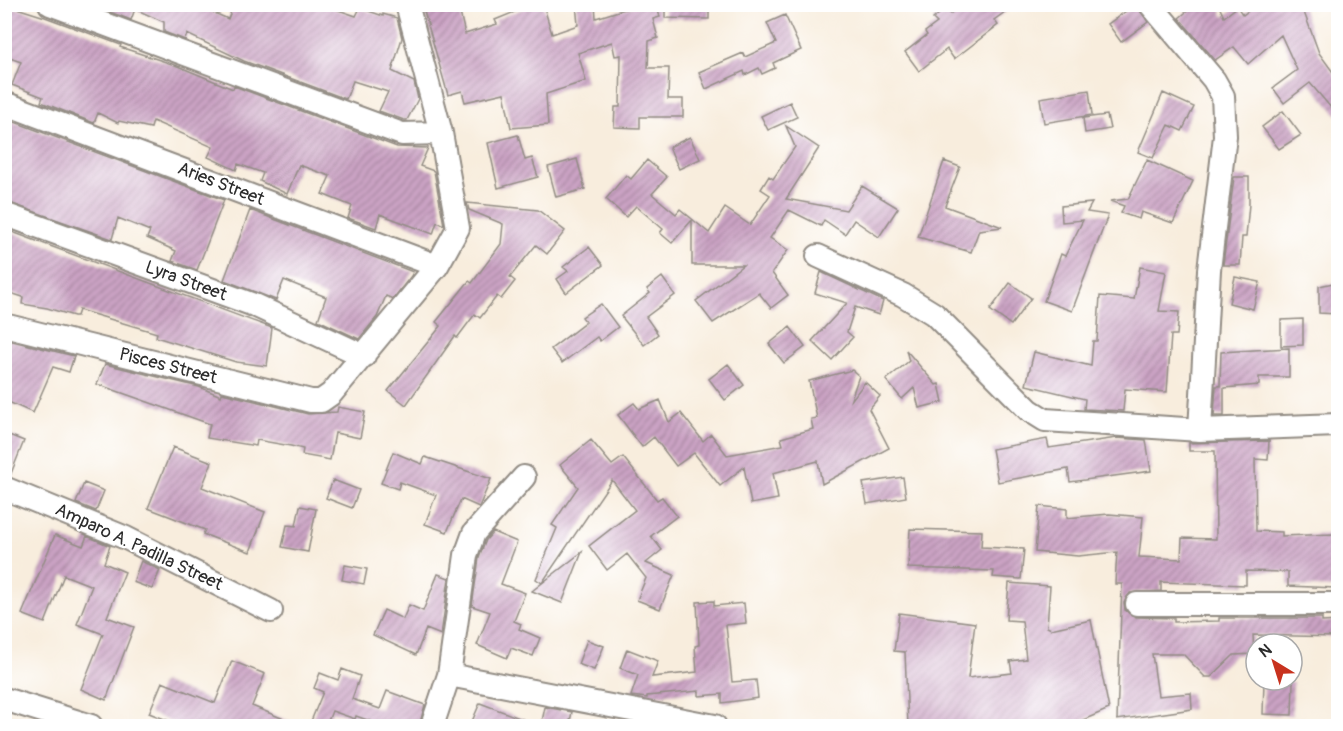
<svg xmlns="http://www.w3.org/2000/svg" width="1343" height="731" font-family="Pangolin,sans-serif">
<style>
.building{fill:url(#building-hatch)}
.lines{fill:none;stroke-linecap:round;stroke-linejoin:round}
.minor-casing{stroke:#928c84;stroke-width:26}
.minor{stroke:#fff;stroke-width:22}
.labels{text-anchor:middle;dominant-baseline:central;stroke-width:4.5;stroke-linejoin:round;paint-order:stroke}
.street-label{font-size:18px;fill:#2b2b2b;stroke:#fff}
</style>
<defs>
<pattern id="building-hatch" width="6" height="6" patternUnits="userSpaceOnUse" patternTransform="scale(1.5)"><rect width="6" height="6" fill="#cba3c4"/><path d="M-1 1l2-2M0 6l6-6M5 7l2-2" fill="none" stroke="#a5859f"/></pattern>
</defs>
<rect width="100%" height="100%" fill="#fff"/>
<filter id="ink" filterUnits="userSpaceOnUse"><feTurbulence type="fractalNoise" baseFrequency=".0167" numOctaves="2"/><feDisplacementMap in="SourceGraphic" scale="12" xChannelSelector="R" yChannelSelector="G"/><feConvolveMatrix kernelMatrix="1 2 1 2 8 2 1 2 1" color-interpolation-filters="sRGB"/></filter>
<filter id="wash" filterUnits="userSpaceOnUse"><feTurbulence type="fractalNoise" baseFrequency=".008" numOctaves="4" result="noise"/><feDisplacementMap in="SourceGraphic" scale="24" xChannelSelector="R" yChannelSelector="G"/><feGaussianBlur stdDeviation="1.35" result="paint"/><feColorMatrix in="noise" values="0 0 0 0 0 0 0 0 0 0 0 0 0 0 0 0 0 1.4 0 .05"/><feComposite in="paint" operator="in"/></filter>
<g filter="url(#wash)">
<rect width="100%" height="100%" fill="#f8eddd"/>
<g id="blocks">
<!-- building -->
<path class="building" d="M4 4 45 17 121 45 120 47 175 65 233 89 234 86 397 147 428 148 420 166 434 171 444 225 437 222 433 234 380 214 376 228 348 218 352 206 322 194 330 176 299 165 287 194 260 181 263 173 238 164 236 170 208 157 213 147 153 121 151 128 119 121 118 123 98 113 94 123 41 102 43 97 12 85 21 62 4 56Z
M113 4H194L228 19 234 4H321L356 16 360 8 383 16V14L397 18 402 38 392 71 414 82 418 99 407 120H404L379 111 388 92 353 81 346 99 244 61 187 34 185 40 164 32V22L135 9 131 20 110 12Z
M422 4H458L465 34 497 24 495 20 522 9 543 4 552 34 578 25 576 4H595L596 18 641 4H656L660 17 653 19 658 38 649 41 648 68H669L668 99H683V117H640V128L614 127 615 107H620L621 55 615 56 612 42 578 53 586 81 546 94 548 125 511 128 504 93 465 102 462 91 448 95Z
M665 4H709V19L665 18Z
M962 4H1016L994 20 998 25 954 59 947 49 919 71 905 52 927 35 925 32 937 23 933 19 946 8 950 14Z
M1136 4 1148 22 1121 42 1108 24Z
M1196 4H1218L1224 17 1237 7 1243 15 1257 4H1301L1319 53 1338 79V116L1310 83 1284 103 1273 88 1297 70 1281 35 1248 64 1234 47 1215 60 1179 18Z
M785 15 801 50 773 63 775 68 762 74 759 68 745 75 744 71 706 89 699 72 743 53 745 57 776 43 767 23Z
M1089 90 1092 115 1044 123 1040 98Z
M1163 93 1194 107 1182 131 1169 125 1153 158 1138 152Z
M790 102 797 117 768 130 761 116Z
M1283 111 1301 135 1279 149 1262 127Z
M1107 115 1110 129 1085 133 1083 118Z
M4 118 224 200 197 270 172 261 176 251 147 238 150 231 118 218 112 239 4 201Z
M786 126 819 148 786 199 846 210 862 186 898 208 879 237 854 220 845 234 824 220 821 226 789 210 770 238 788 250 772 273 788 295 771 308 759 293 713 323 696 301 743 265H692V220L672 243 660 233 663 229 636 206 626 217 606 199 626 175 631 179 647 160 667 177 652 194 676 214 680 209 709 233 725 208 750 225 770 195 761 189 769 176 773 179 795 147Z
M518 135 525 160 532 158 538 177 498 188 488 143Z
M690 137 700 159 679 169 669 147Z
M577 159 585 189 556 197 548 167Z
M1147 160 1193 181 1173 223 1141 212 1139 219 1121 213 1124 206 1110 201 1128 199Z
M944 161 960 167 945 206 1002 227 979 230 971 252 918 237Z
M1234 177H1249V204L1246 237H1242L1240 265H1223Z
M467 203 538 210 565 231 547 254 536 245 510 277 515 281 501 299 497 296 480 318 475 314 457 338 455 336 406 405 388 391 441 326 436 322 469 281 472 283 501 244 503 224 469 210Z
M1092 203 1087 212 1108 215 1072 311 1044 301 1061 254 1065 256 1083 220 1062 222 1061 206Z
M250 210 413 272 411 276 393 299 386 296 377 317 359 339 318 320 326 297 284 280 276 300 224 280Z
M4 229 272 328 267 366 236 362 156 337 157 333 79 310 77 316H74L47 308 22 304 23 297 4 291Z
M589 247 603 265 566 293 557 279 568 271 563 267Z
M1140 267 1166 272 1159 311 1179 312 1177 335H1171L1167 392 1125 389 1123 411 1084 409 1085 399 1026 385 1034 352 1091 366 1093 341H1097L1100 296 1134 299Z
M821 272 883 301 879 315 855 307 847 332 853 337 832 360 812 341 847 303 815 293Z
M662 277 675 295 646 317 658 334 644 345 621 316 650 293 647 289Z
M1235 277 1260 282 1253 309 1229 303Z
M1338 282V314L1319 313V286Z
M1010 283 1031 298 1011 325 990 310Z
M601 304 618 327 600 341 597 337 562 363 551 349 586 322 582 317Z
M1303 319V345L1281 346V320Z
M790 327 805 347 784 363 769 344Z
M4 339 74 356 69 372 53 367 33 413 4 400Z
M1289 348V377H1259V385L1224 388V416H1214L1216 386H1220L1221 352Z
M906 350 936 385 939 384 943 402 919 408 914 388 902 399 886 380 909 361Z
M105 364 199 387 221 396 222 393 308 414 337 412 338 407 365 412 360 438 335 433 330 460 302 455 303 449 291 446 257 440 256 446 207 438 210 424 97 384Z
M728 364 744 385 725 400 709 379Z
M852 370 859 376 850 402 865 382 880 396 869 409 889 448 822 484 818 461 773 473 778 499 751 504 744 467 720 486 694 453 676 466 654 437 642 447 618 415 634 403 639 409 660 400 669 422 681 413 703 441 711 434 727 455 783 445 781 438 813 429 811 419 817 418 809 381Z
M4 433 24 441 10 476 4 475Z
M1117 438 1146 440 1151 471 1070 482 1068 469 998 482 992 449 1047 439 1049 448Z
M591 440 612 465 623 457 657 500 662 497 677 516 651 536 662 550 646 563 674 575 660 609 637 600 646 578 627 554 607 570 589 546 635 510 612 480 542 583 536 579 557 528 552 525 578 487 560 465Z
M1269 441 1268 460 1255 459 1256 531 1282 532V536L1335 534 1336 588 1288 586V572L1246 571V585L1161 582V591L1130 593 1124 603 1125 610 1136 617 1174 618V622L1219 621V618H1322V622L1338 621V637L1253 635 1254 654 1234 655 1211 677H1205L1183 654H1152L1158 696 1191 693 1192 709 1117 720 1122 584H1115L1117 552 1078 556 1035 552 1039 506 1067 509V518L1109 514 1143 517 1139 557 1181 559 1182 538 1216 539 1215 451H1189V443Z
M173 447 212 462 202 487 265 512 250 552 203 534 205 530 148 508Z
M393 452 422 464 425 457 491 479 479 507 461 499 447 532 425 524 436 495 400 482 398 489 381 483Z
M903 477 906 497 867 504 863 483Z
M333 480 359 490 352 508 326 498Z
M84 483 104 491 96 511 76 503Z
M300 506 316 509 308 552 282 547 287 525 296 526Z
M910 529 982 531 981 547 1024 549 1021 579 993 577 994 571 908 568Z
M493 532 517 542 501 584 525 593 514 621 521 624 519 629 540 638 533 656 511 648 507 658 477 645 490 612 472 606 479 558 486 540Z
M55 535 83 546 87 536 110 546 104 563 125 572 107 617 134 627 106 700 81 689 103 634 77 624 92 586 64 575 45 623 22 614Z
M582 552 562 603 532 591Z
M141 561 160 570 152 589 133 582Z
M345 565 367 569 364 584 342 580Z
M438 574 449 578 441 635 426 629 416 655 373 635 384 610 403 619 409 605 423 611Z
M1009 583 1050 586 1047 627 1051 629 1091 620 1109 709 1069 726H908L905 652 894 651 899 613 975 623 968 678 1012 673 1010 661 1026 659 1022 621 1006 620Z
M714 601V606L744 603 746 623 726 625 732 682 756 680 758 698 722 703V694L699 696V691L647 696V698L631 696 638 675 620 668 627 649 658 661 652 677 697 672 695 646 699 645 697 602Z
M587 640 604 646 594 670 578 664Z
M232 661 265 674 252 706 301 726H182L149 713 162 682 215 703Z
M342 669 360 676 352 699 380 709 387 691 425 705 419 726H384L356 716 355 719 332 711 326 726H309L323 692 314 688 320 673 338 680Z
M1264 681 1293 682 1292 715 1263 714Z
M480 703 538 725V726H470Z
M545 707 572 712 569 726H541Z"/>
</g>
</g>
<g filter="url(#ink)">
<use href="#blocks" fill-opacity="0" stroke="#928c84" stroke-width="1.5"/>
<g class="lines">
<!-- minor casing -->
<g class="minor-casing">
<path id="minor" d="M50 4 402 134 441 133
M1150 4 1214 80 1223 96 1225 136 1209 270 1200 430
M4 103 437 266
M4 214 254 305 364 356
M818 256 903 295 934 314 1029 410 1045 420 1200 430 1338 425
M4 325 311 401H321L331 394 437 266 458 228 441 133 407 4
M4 488 126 538 271 611
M1137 604H1338
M449 675 715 726
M4 699 91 726
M432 726 449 675 466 555 474 533 524 477"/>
</g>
<!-- minor -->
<use href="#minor" class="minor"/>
</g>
</g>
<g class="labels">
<!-- street labels -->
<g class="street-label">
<text transform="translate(221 184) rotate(21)">Aries Street</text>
<text transform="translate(186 281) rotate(20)">Lyra Street</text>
<text transform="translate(168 366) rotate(14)">Pisces Street</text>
<text transform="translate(139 547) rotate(25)">Amparo A. Padilla Street</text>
</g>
</g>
<!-- margin -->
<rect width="1343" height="731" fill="none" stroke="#fff" stroke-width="24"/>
<!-- north arrow -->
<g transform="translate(1274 662) rotate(322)"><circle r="28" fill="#ffffff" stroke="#aaaaaa" stroke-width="1.5"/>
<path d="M0-4.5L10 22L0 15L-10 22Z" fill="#c8321e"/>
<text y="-9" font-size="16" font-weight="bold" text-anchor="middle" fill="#2b2b2b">N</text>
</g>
</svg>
